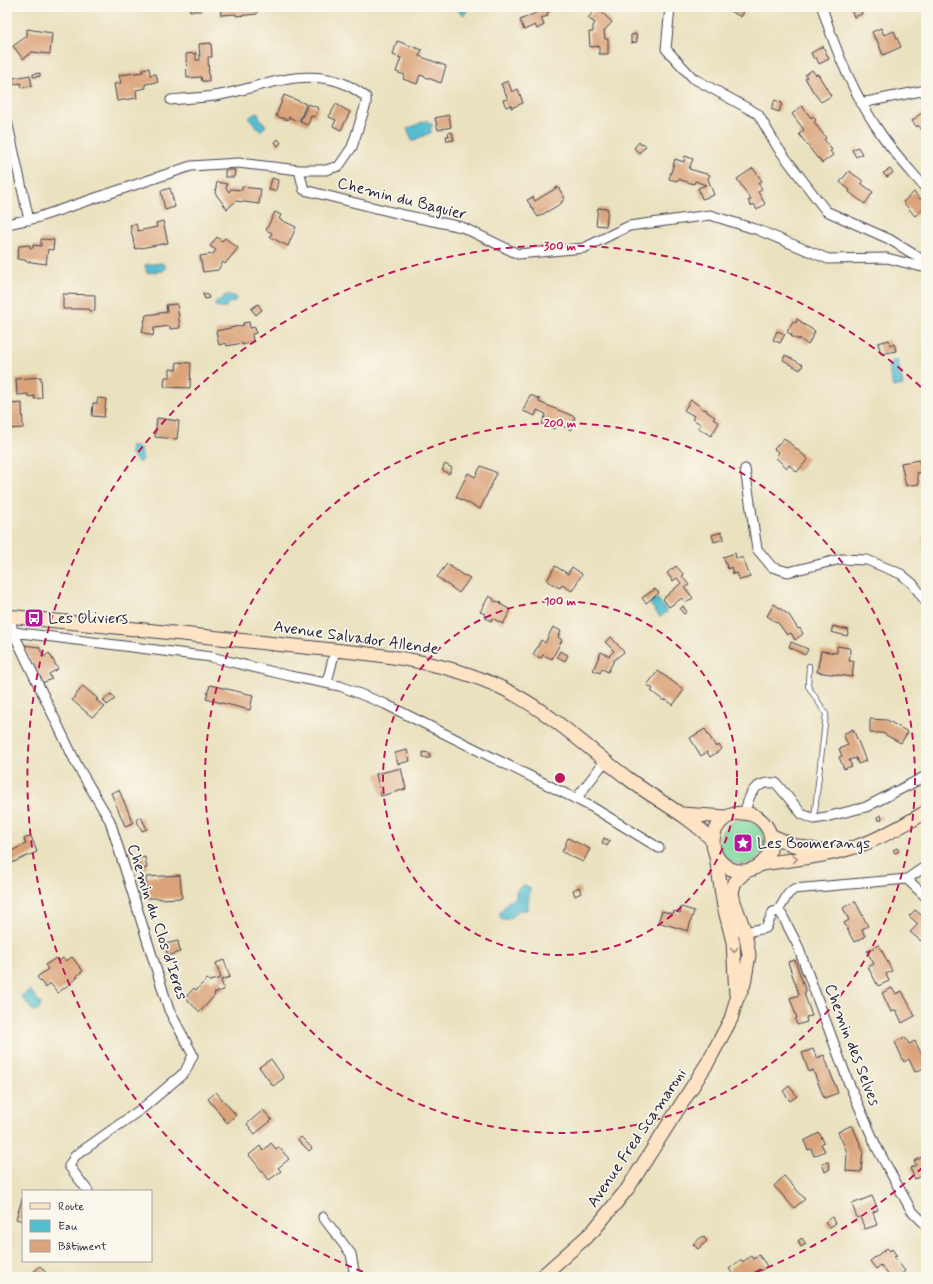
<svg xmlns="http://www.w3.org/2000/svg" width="933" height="1284" font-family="Mynerve,sans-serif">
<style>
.green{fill:#7dd89e;stroke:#507d6c}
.water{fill:#54bed0;stroke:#3b7086}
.building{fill:#daa379}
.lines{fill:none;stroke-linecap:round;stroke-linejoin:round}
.service-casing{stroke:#403f4f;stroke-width:6}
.minor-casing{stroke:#403f4f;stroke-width:11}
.secondary-casing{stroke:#403f4f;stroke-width:15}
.service{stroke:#fff;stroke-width:4.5}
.minor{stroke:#fff;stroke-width:9}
.secondary{stroke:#fee4c5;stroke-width:13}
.oneway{stroke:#9b8d87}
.ring{fill:none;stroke:#c2185b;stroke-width:2;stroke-dasharray:7 5}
.labels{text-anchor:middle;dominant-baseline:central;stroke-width:3.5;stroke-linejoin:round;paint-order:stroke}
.street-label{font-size:16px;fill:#22223b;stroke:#fbf7ec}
.poi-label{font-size:16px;fill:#22223b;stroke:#fbf7ec;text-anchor:start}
.centre{fill:#c2185b;stroke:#fbf7ec;stroke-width:2}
.ring-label{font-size:12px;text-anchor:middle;font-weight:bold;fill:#c2185b;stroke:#fbf7ec;stroke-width:3.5;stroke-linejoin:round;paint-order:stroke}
</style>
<rect width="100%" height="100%" fill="#fbf7ec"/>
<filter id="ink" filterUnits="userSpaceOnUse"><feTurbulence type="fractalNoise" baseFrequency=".025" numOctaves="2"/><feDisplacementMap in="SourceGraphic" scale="8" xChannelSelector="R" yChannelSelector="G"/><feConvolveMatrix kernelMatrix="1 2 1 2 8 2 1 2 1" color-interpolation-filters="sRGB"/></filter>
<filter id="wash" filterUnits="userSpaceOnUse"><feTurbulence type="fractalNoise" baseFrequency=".012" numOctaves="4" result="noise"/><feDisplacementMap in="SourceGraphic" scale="16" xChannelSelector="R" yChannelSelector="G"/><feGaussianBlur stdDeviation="0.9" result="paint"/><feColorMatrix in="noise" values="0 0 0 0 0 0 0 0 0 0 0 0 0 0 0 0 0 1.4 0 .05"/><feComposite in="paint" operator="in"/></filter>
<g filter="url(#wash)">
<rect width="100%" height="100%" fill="#eae1bf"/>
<!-- green -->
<path class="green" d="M720 842a22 22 0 1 1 44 0a22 22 0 1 1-44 0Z"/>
<!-- water -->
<path class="water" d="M454 7H470L464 15Z
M255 113H258L259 117 266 126 260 131 249 118Z
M427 120 428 123 432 124V126L430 129 432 132 412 141 407 129Z
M162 263V264L166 266 163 271 147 273 145 265Z
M226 295H230L236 297V299L233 303 229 302 225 308H219L215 306 216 302Z
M892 361H898L903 385 893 387 888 365Z
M130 446H137L140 449 143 458 139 463 131 454Z
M658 599 667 612 660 617 650 604 652 600Z
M525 885 529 887 530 889 527 910H518C516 916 509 920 502 920L500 917V913L508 902 516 898V891L521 886Z
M30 990 41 1004 39 1010 33 1011 21 996Z"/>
<g id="blocks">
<!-- building -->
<path class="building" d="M190 7H201V11H190Z
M220 7H263V10H257V14L236 16V14L221 15Z
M725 7H744L746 8 741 17 725 8Z
M850 7H859L862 14 854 17Z
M547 8 549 12 547 13 548 16 541 18 544 25 537 29 535 25 524 30 520 20Z
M597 8 612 22 604 31 605 39H608V54H599V46L590 47 589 32H593V26L595 23 588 18Z
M881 28 884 35 894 31 901 47 883 55 876 38 875 39 872 32Z
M27 29 52 33 50 54 32 52 23 59 13 46 27 36Z
M636 34 637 42 631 43V35Z
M397 41 422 50 419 56 446 66 441 83 420 75 417 84 403 79 405 75 396 72 401 58 393 55Z
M211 43 212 57H208L209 81H202L201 77 187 78 186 54 196 53V60H200L199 44Z
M823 46 829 59 819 64 816 57 814 59 811 53Z
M149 68 150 75 156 74 158 82 145 84 146 88 136 90 137 98 117 101 114 84 121 83 119 75 143 72V69Z
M812 70 816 75 818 74 831 96 821 102 814 93 805 78 807 77 805 75Z
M40 73V76L33 77V74Z
M30 75 32 86 22 88 21 83 10 85 9 79Z
M508 81 512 92 518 89 523 103 511 108V105L506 107 503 100 508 99 501 84Z
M284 95 306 104 299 122 289 117 288 120 276 116Z
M775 100 782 103 779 112 771 109Z
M308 104 319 108 315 117 311 116 308 125 300 122Z
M336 104 350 112 341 130 333 126 336 120 329 117Z
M802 106 811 118 813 116 816 120 814 122 826 138 824 139 832 150 830 151 833 155 822 163 819 158 818 159 799 134 804 130 792 114Z
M926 109V135L918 125 917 127 912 121Z
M449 115 451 127 438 130 435 118Z
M452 132 454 140 447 141 446 136H449L448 133Z
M278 139 281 143 278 146 275 142Z
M639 142 641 145 643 143 646 146 639 153 634 148Z
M858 147 862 154 856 157 852 150Z
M685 156 693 159 689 169 710 175 708 179 714 195 702 199 698 188 706 185 695 181 694 184 678 179 677 181 669 179 675 159 684 162Z
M753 168 762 181 758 183 762 189 758 192 765 204 757 210 754 204 751 206 748 201 751 200 737 179Z
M890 169 893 173 887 177 883 173Z
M225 170H235L234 177H225Z
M849 171 863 181 862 184 873 192 865 204 849 192 850 190 840 182Z
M272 178 278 180 276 191 269 190Z
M217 182 227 184 226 188 229 192 231 189 242 190V187L261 189 259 204 236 201 227 209 215 193Z
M558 187 565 199 561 202 562 203 538 217 527 200 533 197 535 201Z
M170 188 175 207 165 210 161 191Z
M914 192 920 199 921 198 926 205V206L915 216 903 202Z
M598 208 608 209 606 226 596 225Z
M275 212 281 215 279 219 296 227 288 246 270 237 272 233 266 230Z
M163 221 168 243 135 249 130 225 136 224 138 231 157 227 156 223Z
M217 237 222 241 225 238 238 248 225 264 223 262 218 270 203 272 200 256 213 254 216 250 210 246Z
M41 239 54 240 53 250 48 249 46 264 25 261V260L17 259 19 246 30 245V248H33V245L41 246Z
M203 293 208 295 209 298 205 299Z
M63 294 95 295V311H89V309H63Z
M177 304 180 328 170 329V326L154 328 153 336 142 332 146 315 167 312 166 305Z
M258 304 262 310 256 315 251 309Z
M797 319 802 322 801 323 815 331 808 345 799 338V340L791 336 792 335 787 332 793 321 796 323Z
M249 322 250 328 255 327 256 333 252 334 253 342 242 345V343L227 346 226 343 219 345 216 331 244 325 243 323Z
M777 331 785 334 780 343 773 340Z
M889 340 890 345 894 344 896 351 881 354 878 343Z
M923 353H926V365H925Z
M785 355 803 365 800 370 783 360Z
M177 362 191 363 190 388 165 387 164 385 165 377H170V369L176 370Z
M41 377 42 398 34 399 35 396 28 397V394L17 395 16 379Z
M530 395 540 399 539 402 575 417 571 430 556 423 554 429 542 424 546 414 537 410 535 416 523 411Z
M98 398 106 399 104 417 92 416 93 403H97Z
M691 400 700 406V407L704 410V409L707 410V412L715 417 713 419 719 423 711 436 698 428 701 424 692 419 694 416 684 410Z
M22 403 23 428 7 429V414H11L10 404Z
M157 418 179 421 177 439 155 437Z
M784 438 808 459 797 472 789 465 787 468 775 457 779 453 774 449Z
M919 460 922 472 917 473 919 484 906 486 901 463Z
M445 464 452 468 449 474 442 470Z
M481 466 497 473 480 509 456 497 468 473 475 477Z
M722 532 724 539 714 542 712 535Z
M922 537H926V548H924Z
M735 553 736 558H743L750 577 740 580 737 573 733 574 731 567 728 569 723 557Z
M447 564 464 576 465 575 470 578 459 593 437 577Z
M555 566 568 574 572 567 582 574 572 591 562 585 560 588 547 581Z
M676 566 684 575 682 576 689 585 685 588 693 598 686 603 682 598 669 607 663 599 681 583 677 578 673 581 667 573Z
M655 589 659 593 646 603 642 598Z
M489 596 494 599 493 600 496 602 497 601 501 603 500 604 511 610 503 624 492 618 491 621 484 617 485 614 480 612Z
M774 604 789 615 798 629 800 628 803 634 795 640 791 633 787 635 779 624 767 616Z
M683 606 687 612 684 614 680 609Z
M925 621 926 628 923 629 921 623Z
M833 626 849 630 847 636 831 632Z
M553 627 561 631 558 637 562 640 552 659 543 655 541 658 533 655 541 640 545 643Z
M611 637 624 652 614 660 608 672 602 669 600 673 593 670 601 652 609 656 614 651 605 642Z
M791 642 808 649 805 655 789 647Z
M23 645 39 647 44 657 49 653 58 669 49 674 52 679 42 683Z
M837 646 849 648 850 650 849 661H854L852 677 817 672 821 651 837 653Z
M560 651 568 655 565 661 557 657Z
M658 671 684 690 673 705 665 699 664 701 651 691 653 689 647 685Z
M210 685 253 695 250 710 206 699Z
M83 686 98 699 96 700 105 707 92 717 72 700Z
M111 694 115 699 107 705 103 700Z
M870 719 887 720 908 732 901 743 882 733H870Z
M705 729 716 747 719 745 722 749 710 757 707 752 701 756 690 738Z
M853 729 866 761 858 764 856 758 849 760 852 766 844 769 839 757 842 756 839 749 848 745 843 734Z
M407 750 410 761 398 764 395 753Z
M423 752 430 753V758H423Z
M401 768 406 789 381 796 376 774Z
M119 790 133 823 125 826 111 793Z
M881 815 882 819 878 821 877 817Z
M141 817 147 829 142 831 136 819Z
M31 836 37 852 9 864 7 859V853L26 844 24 839Z
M568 838 590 849 583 862 562 852Z
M604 838 610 841 607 846 602 843Z
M897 848 899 851 895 853 893 850Z
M145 857 147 868 139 870 137 859Z
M180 875 182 898 160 899V898H146V877Z
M579 887 581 893 575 896 573 890Z
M855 901 868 926 862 929 865 937 854 942 844 923 849 920 843 908Z
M681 907 694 911 688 931 658 922 662 911 673 914 674 911 680 913Z
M915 910 926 919V938L925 937 921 941 910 932 918 924 909 916Z
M178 941 180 952 168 956 165 944Z
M879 945 892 971 886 974 889 981 878 986 868 967 874 964 867 951Z
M72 957 83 971 76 976 78 977 58 993 50 983 46 988 37 977 48 969 45 965 56 958 59 961 63 958 66 961Z
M224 960 230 977 221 980 224 990 214 993 215 995 200 1012 185 998 194 988 196 990 207 979 210 981 221 978 216 963Z
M795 960 806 992 804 993 812 1016 806 1017 807 1022 797 1025 795 1019 797 1018 790 998 799 995 788 962Z
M892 988 896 994 902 991 915 1016 902 1023 896 1010 891 1012 882 993Z
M905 1037 909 1044 915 1041 926 1063V1067L915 1072 909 1059 904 1062 895 1042Z
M813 1049 817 1058 824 1055 838 1093 824 1098 813 1070 809 1072 802 1053Z
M271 1059 284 1078 273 1086 259 1067Z
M789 1086 797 1096 790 1101 783 1091Z
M216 1092 236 1115 227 1123 208 1099Z
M263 1110 272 1120 255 1134 247 1124Z
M852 1125 863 1150 861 1172 846 1171 847 1152 838 1132Z
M819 1133 824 1142 821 1144 825 1151 814 1156 811 1149 808 1150 804 1141Z
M301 1137 312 1148 309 1151 298 1140Z
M271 1143 276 1149 279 1147 289 1159 278 1168 281 1171 269 1180 249 1155 260 1146 263 1151Z
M926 1155V1174L915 1179 910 1168 916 1165 914 1161Z
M828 1162 830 1169 825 1172 822 1163Z
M784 1176 805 1199 794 1208 774 1186Z
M872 1196 878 1210 873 1212 877 1225 865 1229 860 1217 857 1218 852 1204Z
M22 1199H23V1221L16 1219Z
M832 1217 836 1223 829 1228 825 1222Z
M703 1236 707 1241 698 1249 693 1244Z
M802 1238 806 1244 801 1247 798 1241Z
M887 1248 890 1251 892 1249 897 1256 894 1257 905 1271 898 1277H890L881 1265 876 1269 870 1261Z
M759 1255 767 1266 761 1271 759 1269 748 1277H735L729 1269 738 1262 742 1260 743 1262 751 1256 753 1259Z
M40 1266 47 1274 48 1273 52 1277H28Z"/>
</g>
</g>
<g filter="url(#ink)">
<use href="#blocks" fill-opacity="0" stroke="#403f4f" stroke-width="1"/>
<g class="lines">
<!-- service casing -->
<g class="service-casing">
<path id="service" d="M809 666 808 686 826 714 814 819"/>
</g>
<!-- minor casing -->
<g class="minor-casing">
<path id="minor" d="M670 7 666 49 693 78 758 114 778 148 826 211 889 239 926 262
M822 7C836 53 854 95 881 134 894 153 911 171 926 189
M861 103 926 90
M7 121 29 220
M299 170 304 190 404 215 462 227 518 254 584 248 629 226 710 215 758 230 828 259 887 258 926 268
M7 224 36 218 191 166 238 163 299 170H326L339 166 352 147 366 104V97C358 91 349 85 340 82 300 68 258 88 220 95 204 98 187 98 171 100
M745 469 757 549 772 567 788 572 841 559 867 560 901 574 913 584 926 602
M10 616 13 632 77 765 110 821 169 1010 193 1055 185 1072 144 1107 75 1156 69 1166 88 1191
M13 632 211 657 290 676 340 686 385 704 592 807 659 848
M327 683 335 650
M576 799 605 761
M745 813C749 793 754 781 776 783L802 814 814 819 826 817 866 807 926 776
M907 879 926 866
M778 911 788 894 794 889 907 879 926 897
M731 912 738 931 745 932 766 928 773 912 778 911 782 915 797 944 848 1081 877 1148 911 1210 926 1225
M323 1217 351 1254 355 1277"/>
</g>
<!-- secondary casing -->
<g class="secondary-casing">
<path id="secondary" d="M7 616C100 625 192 635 285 645 356 653 436 656 502 688 548 710 586 747 626 777 655 800 686 813 712 840
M713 842a29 29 0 1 1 58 0a29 29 0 1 1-58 0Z
M682 814 726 817
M770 835 793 845 822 851
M716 857 724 907 733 942 736 995
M761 864C796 859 833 856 866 843 887 835 907 823 926 812
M541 1277 593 1231 628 1188 708 1062 731 1019 736 1001 744 984 749 955 745 932 734 902 732 892 735 882 746 871"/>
</g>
<!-- service -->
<use href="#service" class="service"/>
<!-- minor -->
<use href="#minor" class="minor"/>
<!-- secondary -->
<use href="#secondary" class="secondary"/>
</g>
<!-- one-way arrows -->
<defs><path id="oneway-chevron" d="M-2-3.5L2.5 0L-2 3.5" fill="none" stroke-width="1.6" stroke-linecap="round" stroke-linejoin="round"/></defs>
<g class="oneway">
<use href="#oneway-chevron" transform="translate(795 859) rotate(-9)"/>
<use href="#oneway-chevron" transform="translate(734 950) rotate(85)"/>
</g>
</g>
<!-- distance rings -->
<g class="ring">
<circle cx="560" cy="778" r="177"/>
<circle cx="560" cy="778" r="355"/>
<path d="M923 1167A532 532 0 0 1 746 1276M374 1276A532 532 0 1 1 923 389"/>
</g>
<!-- icons -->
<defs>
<g id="bus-square" transform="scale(1)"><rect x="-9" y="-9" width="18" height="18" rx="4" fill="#b5179e" stroke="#fbf7ec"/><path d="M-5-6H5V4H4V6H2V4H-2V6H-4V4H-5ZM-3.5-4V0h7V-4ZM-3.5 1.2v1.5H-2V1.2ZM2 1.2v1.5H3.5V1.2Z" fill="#fff"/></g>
<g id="sight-square" transform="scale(1)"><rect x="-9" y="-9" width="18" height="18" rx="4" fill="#b5179e" stroke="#fbf7ec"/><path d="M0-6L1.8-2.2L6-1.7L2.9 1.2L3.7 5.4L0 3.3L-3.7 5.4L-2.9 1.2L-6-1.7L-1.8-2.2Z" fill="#fff"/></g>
</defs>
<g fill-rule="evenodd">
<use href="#bus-square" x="34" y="618"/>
<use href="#sight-square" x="743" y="843"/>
</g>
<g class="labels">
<!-- street labels -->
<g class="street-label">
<text transform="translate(402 199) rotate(14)">Chemin du Baguier</text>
<text transform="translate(356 638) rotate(8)">Avenue Salvador Allende</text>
<text transform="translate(157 922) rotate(72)">Chemin du Clos d'Ieres</text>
<text transform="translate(852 1045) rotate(69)">Chemin des Selves</text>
<text transform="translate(637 1138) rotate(-56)">Avenue Fred Scamaroni</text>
</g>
<!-- poi labels -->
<g class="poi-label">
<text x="48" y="618">Les Oliviers</text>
<text x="757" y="843">Les Boomerangs</text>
</g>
</g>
<circle cx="560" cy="778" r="6" class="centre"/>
<g class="ring-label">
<text x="560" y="250">300 m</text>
<text x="560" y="427">200 m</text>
<text x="560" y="605">100 m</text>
</g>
<!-- margin -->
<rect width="933" height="1284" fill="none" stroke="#fbf7ec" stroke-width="24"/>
<!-- legend -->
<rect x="22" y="1190" width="130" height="72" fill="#fbf7ec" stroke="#a4a2a5"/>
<rect x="30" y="1203" width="20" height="6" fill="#fee4c5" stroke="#a4a2a5"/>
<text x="58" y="1210" font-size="12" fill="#22223b">Route</text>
<rect x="30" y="1220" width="20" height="12" fill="#54bed0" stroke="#a4a2a5"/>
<text x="58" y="1230" font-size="12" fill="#22223b">Eau</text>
<rect x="30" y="1240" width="20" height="12" fill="#daa379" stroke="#a4a2a5"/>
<text x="58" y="1250" font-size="12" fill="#22223b">Bâtiment</text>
</svg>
